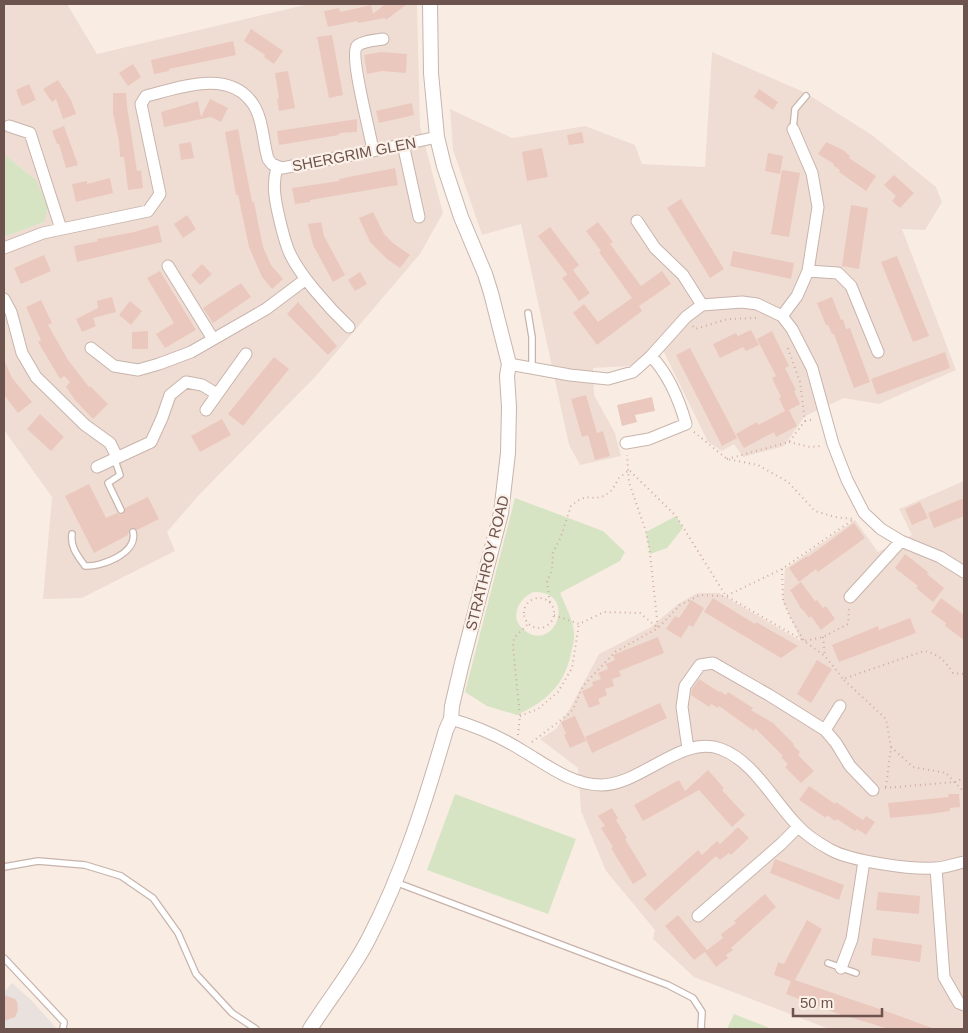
<svg xmlns="http://www.w3.org/2000/svg" width="968" height="1033" font-family="Helvetica,sans-serif">
<style>
.residential{fill:#efddd3}
.industrial{fill:#e9e1dd}
.green{fill:#d6e4c4;fill-rule:evenodd}
.building{fill:#ebc8be}
.lines{fill:none;stroke-linecap:round;stroke-linejoin:round}
.service-casing{stroke:#c8b4ac;stroke-width:8}
.minor-casing{stroke:#c8b4ac;stroke-width:13}
.tertiary-casing{stroke:#c8b4ac;stroke-width:16}
.path{stroke:#cfaca2;stroke-width:2;stroke-dasharray:1 4;stroke-linecap:butt}
.service{stroke:#fff;stroke-width:5.5}
.minor{stroke:#fff;stroke-width:11}
.tertiary{stroke:#fff;stroke-width:14}
.labels{text-anchor:middle;dominant-baseline:central;stroke-width:4.5;stroke-linejoin:round;paint-order:stroke}
.street-label{font-size:15px;fill:#6d534d;stroke:#fcf1e9}
</style>
<rect width="100%" height="100%" fill="#f9ede3"/>
<!-- residential -->
<path class="residential" d="M4 4H67L97 54 309 4H417L420 126 443 213 420 254 316 376 199 495 167 532 175 551 82 598 43 599 52 497 4 430V237L44 222 36 180 4 154Z
M712 52 806 93 872 135 936 187 942 202 925 230 902 229 956 370 879 404 844 398 805 416 784 446 743 457 734 444 722 451 708 442 659 342 643 359 629 366 593 368 594 395 615 433 621 456 580 465 569 445 521 224 482 235 453 150 450 109 512 138 585 126 635 145 642 164 705 167Z
M964 481V1029H829L694 977 653 939 655 930 606 871 581 811 578 768 540 739 556 729 569 710 599 654 651 627 678 604 697 593H719L801 641 783 601 785 569 855 520 878 552 912 535 899 509Z"/>
<!-- industrial -->
<path class="industrial" d="M12 983 32 1001 57 1029H4V992Z"/>
<!-- green -->
<path class="green" d="M4 154 36 180 48 207 44 222 4 237Z
M515 498 603 531 625 552 620 561 560 593C565 605 573 619 574 633 575 638 573 644 572 649 566 683 548 701 517 715L487 706 465 692ZM533 592C579 590 555 655 524 630 509 618 518 599 533 592Z
M676 516 683 528 667 548 650 554 646 532Z
M455 794 576 839 548 914 427 870Z
M734 1014 772 1029H727Z"/>
<!-- building -->
<path class="building" d="M385 4H407L386 20 385 18 358 23 357 21 328 27 324 11 339 8 340 12 371 5 373 14Z
M251 29 283 51 274 64 264 57 265 55 244 41Z
M332 35 343 95 329 98 317 37Z
M233 41 236 55 169 69V71L154 74 151 60Z
M381 52 407 54 406 73 382 71 367 74 364 55Z
M133 64 141 77 128 86 119 73Z
M288 71 295 108 279 111 277 99 279 98 275 73Z
M58 80 71 100 76 114 63 119 56 99 52 102 43 89Z
M29 84 36 100 22 106 16 90Z
M759 89 778 102 773 110 754 97Z
M113 93H126L127 106 137 171 141 170 143 188 128 190 124 157H120L119 141 113 113Z
M210 99 228 108 221 122 211 117 164 127 161 112 198 101 201 117Z
M412 103 414 115 379 123 376 111Z
M357 119V132L339 133V135L279 145 277 131Z
M64 126 78 165 66 168 59 144H57L52 131Z
M238 129 252 202H254L263 247 271 265 283 279 272 289 262 277 249 247 238 195H236L225 132Z
M582 132 584 143 569 145 567 135Z
M191 142 194 158 181 160 179 144Z
M826 142 843 150 850 156 849 158 876 176 866 191 839 172 840 170 833 165 834 164 818 154Z
M542 148 548 177 527 181 522 152Z
M768 153 783 156 780 174 765 171Z
M395 168 398 185 310 200V202L295 204 292 188 339 181V179Z
M782 170 800 173 789 237 771 234Z
M894 175 914 193 900 208 892 201 896 196 884 185Z
M110 178 113 193 76 202 72 184 87 181V184Z
M681 199 724 269 710 278 667 208Z
M851 205 868 208 859 269 842 266Z
M373 212 384 234 393 243 410 255 400 268 387 259 370 242 359 218Z
M187 215 196 229 183 238 174 224Z
M321 222 324 236 345 275 333 282 313 245 308 224Z
M598 222 613 242 610 244 641 286 662 271 671 284 639 306 642 311 597 345 573 313 584 304 598 322 632 298 599 252 601 251 586 231Z
M158 225 162 242 77 262 74 246 98 241 97 239 134 232Z
M550 227 579 265 573 270 590 293 579 301 562 278 568 274H567L538 236Z
M733 251 794 263 791 279 730 266Z
M44 255 51 271 21 284 14 268Z
M897 256 929 336 913 342 881 262Z
M202 264 212 274 200 285 191 275Z
M160 271 196 330 165 348 156 334 174 323 147 278Z
M360 272 367 284 355 291 348 280Z
M241 283 251 297 213 323 203 308Z
M112 297 116 312 93 318 96 326 82 332 76 319 98 308 97 301Z
M832 297 841 320 843 319 846 329 850 328 870 382 854 388 834 334H832L828 325H826L817 303Z
M41 300 52 323 48 325 68 360 89 387 90 386 108 404 93 419 75 400 66 387 70 382 64 376 60 379 38 342 41 340 26 307Z
M130 301 142 311 131 325 119 315Z
M298 302 337 346 328 355 287 314Z
M751 330 759 345 746 351 743 347 720 358 713 344 736 333 738 336Z
M148 331V349H132V332Z
M772 331 789 366 785 368 796 390 794 391 800 404 789 410 797 426 776 437 774 432 744 448 736 434 757 422 758 425 785 411 779 398 781 397 772 378 776 376 757 339Z
M690 348 737 438 722 446 676 355Z
M945 352 950 368 877 395 871 379Z
M274 357 289 369 243 426 228 414Z
M4 360 12 378 32 402 18 413 4 395Z
M586 395 597 433 603 431 610 456 595 460 588 435 582 437 571 399Z
M652 397 655 411 635 415 637 422 622 426 617 405Z
M40 414 64 437 51 451 27 429Z
M222 419 231 435 200 452 191 436Z
M89 484 106 518 117 513 120 515 123 514 125 508 148 497 159 519 137 530 135 528H131L129 530 128 535 94 553 65 496Z
M964 498V516L934 528 928 513Z
M920 502 928 518 912 525 905 509Z
M854 523 865 538 818 572 816 569 799 582 789 568 807 556 808 557Z
M905 554 928 572 927 574 944 588 933 602 916 588 918 586 895 568Z
M801 582 815 601 817 600 823 608 826 606 835 619 821 630 811 616 809 618 803 610H802L790 590Z
M713 598 755 624 756 622 798 646 781 658 704 612Z
M941 598 964 615V640L945 626 946 623 931 612Z
M691 600 704 608 693 627 689 625 681 638 666 629 675 616 679 618Z
M910 618 916 633 839 662 832 645 878 626 879 630Z
M658 637 664 653 619 671 621 676 612 679 614 686 605 689 607 695 598 699 600 704 589 708 582 691 593 686 592 682 601 679 598 673 608 669 606 664 615 660 613 655Z
M817 660 832 669 811 703 797 694Z
M699 679 719 692 720 691 726 695 728 692 753 708 751 710 773 723 794 744 793 745 800 752 798 755 814 771 801 783 785 767 788 764 781 757 783 756 755 728 754 731 719 706 718 708 711 704 709 707 691 695 692 689Z
M660 703 667 718 592 753 585 737Z
M575 716 586 741 570 748 564 735 566 734 561 722Z
M708 770 724 788 722 790 745 815 732 827 699 790 643 821 634 805 679 780 685 791Z
M809 786 835 804 836 802 863 820 866 816 875 822 866 835 857 829 855 831 837 819 835 821 827 815 826 818 799 800Z
M948 794H959L960 807 950 808V811L930 814 890 818 888 803 949 797Z
M612 808 618 818 616 820 627 838 625 839 647 875 633 884 611 848 613 847 601 828 605 826 598 816Z
M738 827 749 838 731 855 729 853 720 860 716 856 655 911 644 899 698 850 702 855 717 841 720 844Z
M775 859 844 885 839 900 770 873Z
M878 892 920 896 919 914 876 910Z
M765 894 776 907 731 948 733 950 726 955 728 958 716 967 705 952 694 960 665 926 678 915 707 950 723 938 721 934 736 923 734 921Z
M807 920 822 929 795 980 894 1014 932 1028V1029H889L836 1013 786 994 791 981 774 975 778 962 784 964Z
M873 938 922 945 920 962 871 955Z
M4 995 15 999 17 1002 18 1010 15 1017 4 1021Z"/>
<g class="lines">
<!-- service casing -->
<g class="service-casing">
<path id="service" d="M793 129 795 109 806 96
M528 313 532 337V368
M117 457 116 463 120 475 108 483 121 510
M72 534C70 547 78 556 85 566 102 567 138 553 133 532
M4 867 38 861 85 865 121 876 153 898 178 933 196 974 232 1013 256 1029
M395 882 668 985 693 998 702 1012 701 1029
M4 958 64 1022 63 1029
M828 963 856 973"/>
</g>
<!-- minor casing -->
<g class="minor-casing">
<path id="minor" d="M9 126 30 133 61 229
M403 144 419 217
M373 151C371 135 349 55 357 46 362 41 376 40 383 39
M277 167C273 182 274 193 277 208 280 222 283 236 288 249 297 273 330 309 349 327
M637 221 655 248 683 275 702 305
M4 248 43 233 148 211 160 194 141 104 146 96C179 88 229 68 253 104 263 119 263 142 268 159L272 164 282 168 373 151 437 137
M168 266 213 339
M808 271 838 273 851 286 878 352
M4 299 11 312 22 353 36 377 85 425 110 443 117 457
M782 316 797 296 808 271 818 207 812 173 793 129
M91 348 114 366 138 370 159 364 191 352 266 309 306 279
M509 364 570 375 608 379 633 372 651 356 686 317 702 305 742 302 757 304 782 316 792 329 812 368 833 444 847 480 864 513 881 529 901 541 940 557 964 572
M206 410 246 354
M626 443 649 439 686 424C679 399 669 375 651 356
M97 467 151 442 162 418 170 395 186 382 202 385 217 394
M850 597 901 541
M451 719C475 726 501 737 523 751 547 765 572 785 601 785 641 785 682 734 721 749 755 762 773 801 798 826 806 835 820 844 831 850 851 861 912 870 935 868 944 868 955 864 964 862
M825 730 840 706
M688 749 682 707 685 686 700 665 713 663 769 695 825 730 836 743 850 766 873 790
M936 868 944 977 959 1003 964 1005
M698 916 781 844 798 827
M841 968 852 939 864 861"/>
</g>
<!-- tertiary casing -->
<g class="tertiary-casing">
<path id="tertiary" d="M310 1029C329 999 352 971 368 940 403 873 425 802 446 730L451 719 452 706 462 663 501 513 508 453 509 407 507 376 509 364 491 293 485 274 461 217 444 166 437 137 431 73 430 4"/>
</g>
<!-- path -->
<path class="path" d="M693 326 695 329 728 319 757 318
M805 421 814 419
M694 432 727 459 758 465 788 482 815 511 835 517 853 519
M789 442 810 447 821 446
M727 459 789 442 805 421 800 382 787 346
M782 569 783 600 790 617 804 641 825 656 843 679
M524 613a15 15 0 1 1 30 0a15 15 0 1 1-30 0Z
M550 602 547 582 552 570 553 552 560 539 571 506 577 501 586 497 596 498 604 496 612 490 619 478 629 470 676 516 726 596 804 641 823 637 848 624 849 609
M554 615 579 624 604 612 640 613 658 628 650 554 646 532 629 482 627 455
M823 637 825 656
M520 716 538 709 558 692 572 668 579 624
M518 735 520 716 513 647 514 638 528 624
M532 742 570 713 574 707 583 686 615 652 658 628 680 605 700 595 726 596 782 569 854 519
M891 747 913 767 946 773 964 792
M886 787 891 747 886 719 843 679 924 651C939 654 945 661 953 673L964 674
M885 788 955 782 964 778"/>
<!-- service -->
<use href="#service" class="service"/>
<!-- minor -->
<use href="#minor" class="minor"/>
<!-- tertiary -->
<use href="#tertiary" class="tertiary"/>
</g>
<g class="labels">
<!-- street labels -->
<g class="street-label">
<text transform="translate(354 154) rotate(-11)">SHERGRIM GLEN</text>
<text transform="translate(487 563) rotate(-76)">STRATHROY ROAD</text>
</g>
</g>
<!-- border -->
<rect width="968" height="1033" fill="none" stroke="#6d534d" stroke-width="10"/>
<!-- scale -->
<path d="M793 1008v8h89v-8" fill="none" stroke="#6d534d" stroke-width="2.5"/>
<text x="800" y="1008" font-size="15" fill="#6d534d" stroke="#fcf1e9" stroke-width="4" paint-order="stroke">50 m</text>
</svg>
